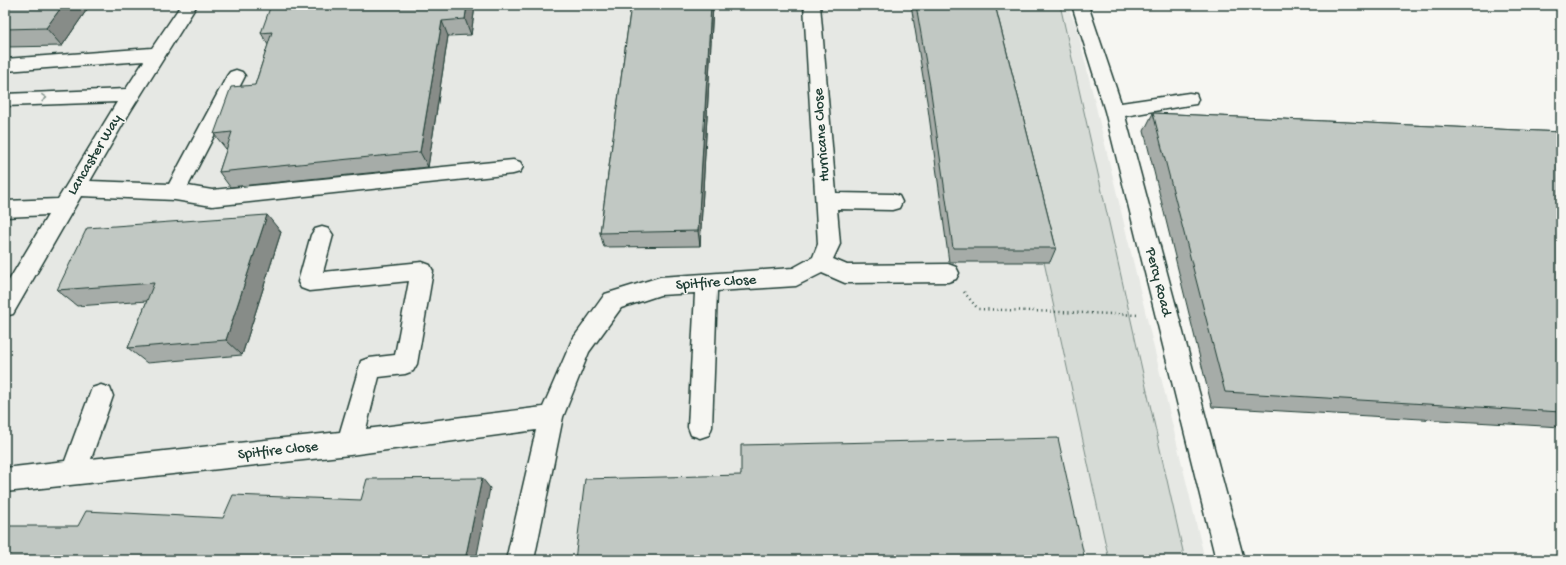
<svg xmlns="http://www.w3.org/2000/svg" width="1566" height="565" font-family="'Gochi Hand',sans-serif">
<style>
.built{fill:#e6e8e4}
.green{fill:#d6dbd6;stroke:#7a8c85}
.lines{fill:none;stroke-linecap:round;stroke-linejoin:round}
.minor-casing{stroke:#1f3d34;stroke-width:3}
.path{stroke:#1f3d34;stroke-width:2.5;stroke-dasharray:1 3.5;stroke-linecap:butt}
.minor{fill:#f6f6f2;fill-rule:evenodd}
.wall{fill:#a6aca8;stroke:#1f3d34}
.shaded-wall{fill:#878c88;stroke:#1f3d34}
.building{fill:#c1c8c3;stroke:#1f3d34}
.oneway{stroke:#8a9a93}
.labels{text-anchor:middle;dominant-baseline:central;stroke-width:3;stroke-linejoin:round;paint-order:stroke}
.street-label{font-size:15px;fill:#1f3d34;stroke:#f6f6f2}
</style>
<rect width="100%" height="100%" fill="#f6f6f2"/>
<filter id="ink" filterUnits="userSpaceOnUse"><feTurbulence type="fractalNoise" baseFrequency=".025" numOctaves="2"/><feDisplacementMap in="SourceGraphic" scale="8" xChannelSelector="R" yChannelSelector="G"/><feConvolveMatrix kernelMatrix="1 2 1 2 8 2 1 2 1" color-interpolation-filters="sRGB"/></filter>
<g filter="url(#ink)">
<!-- built -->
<path class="built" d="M5 5H1067L1077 28 1205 560H5Z"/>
<!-- green -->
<path class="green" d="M988 5H1060L1185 560H1109Z"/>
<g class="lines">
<!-- minor casing -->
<g class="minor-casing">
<path id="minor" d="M181 5H197L130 112 90 181 169 184 227 76 230 72 236 70 242 72 245 76 188 186 212 190 513 160 520 162 523 167 520 172 513 174 212 206 175 200 81 196 13 314 5 316V287L48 215 5 217V201L58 199 117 102 5 106V94L126 89 144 61 5 71V59L152 48Z
M804 5H820L836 193 892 194 899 196 902 202 899 208 892 210 837 209 840 244 833 259 847 265 948 264 956 267 959 273 956 279 948 282 845 283 822 273 796 286 717 291 712 427 709 435 700 438 691 435 688 427 695 293 660 295 621 308 589 352 563 417 534 560H506L536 430 350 455 5 492V468L65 461 92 388 101 385 110 388 113 396 91 459 340 432 361 361 369 358 395 355 409 281 309 291 301 288 298 282 311 235 315 229 322 227 329 229 333 235 323 272 422 262 430 265 433 271 417 364 413 371 405 374 379 377 366 429 543 407 572 340 605 294 660 277 793 268 813 257 818 244Z
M1072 5H1088L1121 103 1189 93 1196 94 1198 99 1196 104 1189 105 1125 116 1244 560H1216L1105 111Z"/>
</g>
<!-- path -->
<path class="path" d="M964 292 978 309 1140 315"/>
<!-- minor -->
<use href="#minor" class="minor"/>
</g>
<!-- wall -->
<path class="wall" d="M5 5H90L62 46 5 47Z
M631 5H713L700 246 604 247 600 233Z
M911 5H995L1056 248 1050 262H949L927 101Z
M475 6 471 35 448 36 428 167 230 187 219 172 227 148 226 149 214 134 255 85 268 45 261 33Z
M1153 113 1561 132V427L1212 407 1144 131Z
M281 232 242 355 147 363 128 348 147 301 77 306 57 290Z"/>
<!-- shaded-wall -->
<path class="shaded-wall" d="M63 5H90L62 46 46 28Z
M467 5H475V6L471 35 465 19Z
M711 5H713L700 246 698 231Z
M442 21 448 36 428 167 420 152Z
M267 215 281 232 242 355 226 340Z
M482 478 490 488 476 560H465Z"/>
<!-- building -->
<path class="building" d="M5 5H63L46 28 5 29Z
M271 5H467L465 19 442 21 420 152 219 172 232 132 214 134 231 87 255 85 272 32 261 33Z
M631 5H711L698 231 600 233Z
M916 5H995L1056 248H953L930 86Z
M1153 113 1561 132V412L1225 392Z
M267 215 226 340 128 348 154 283 57 290 87 228Z
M1058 438 1085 560H575L585 479 741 475V445Z
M482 478 465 560H5V526H78L86 511 223 518 233 495 361 500 367 479Z"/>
<!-- one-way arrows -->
<defs><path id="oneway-chevron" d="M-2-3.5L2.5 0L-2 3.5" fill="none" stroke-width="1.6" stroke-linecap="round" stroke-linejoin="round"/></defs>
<use class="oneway" href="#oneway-chevron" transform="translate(44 98) rotate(-2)"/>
</g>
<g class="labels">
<!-- street labels -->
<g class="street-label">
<text transform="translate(822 135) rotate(-94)">Hurricane Close</text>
<text transform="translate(95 155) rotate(-59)">Lancaster Way</text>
<text transform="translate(1158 282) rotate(76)">Percy Road</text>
<text transform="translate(716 283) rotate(-4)">Spitfire Close</text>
<text transform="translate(278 451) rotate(-6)">Spitfire Close</text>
</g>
</g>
<!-- margin -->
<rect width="1566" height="565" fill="none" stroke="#f6f6f2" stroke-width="20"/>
<rect x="10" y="10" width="1546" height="545" fill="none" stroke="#1f3d34" stroke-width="1.5" filter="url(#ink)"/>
</svg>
